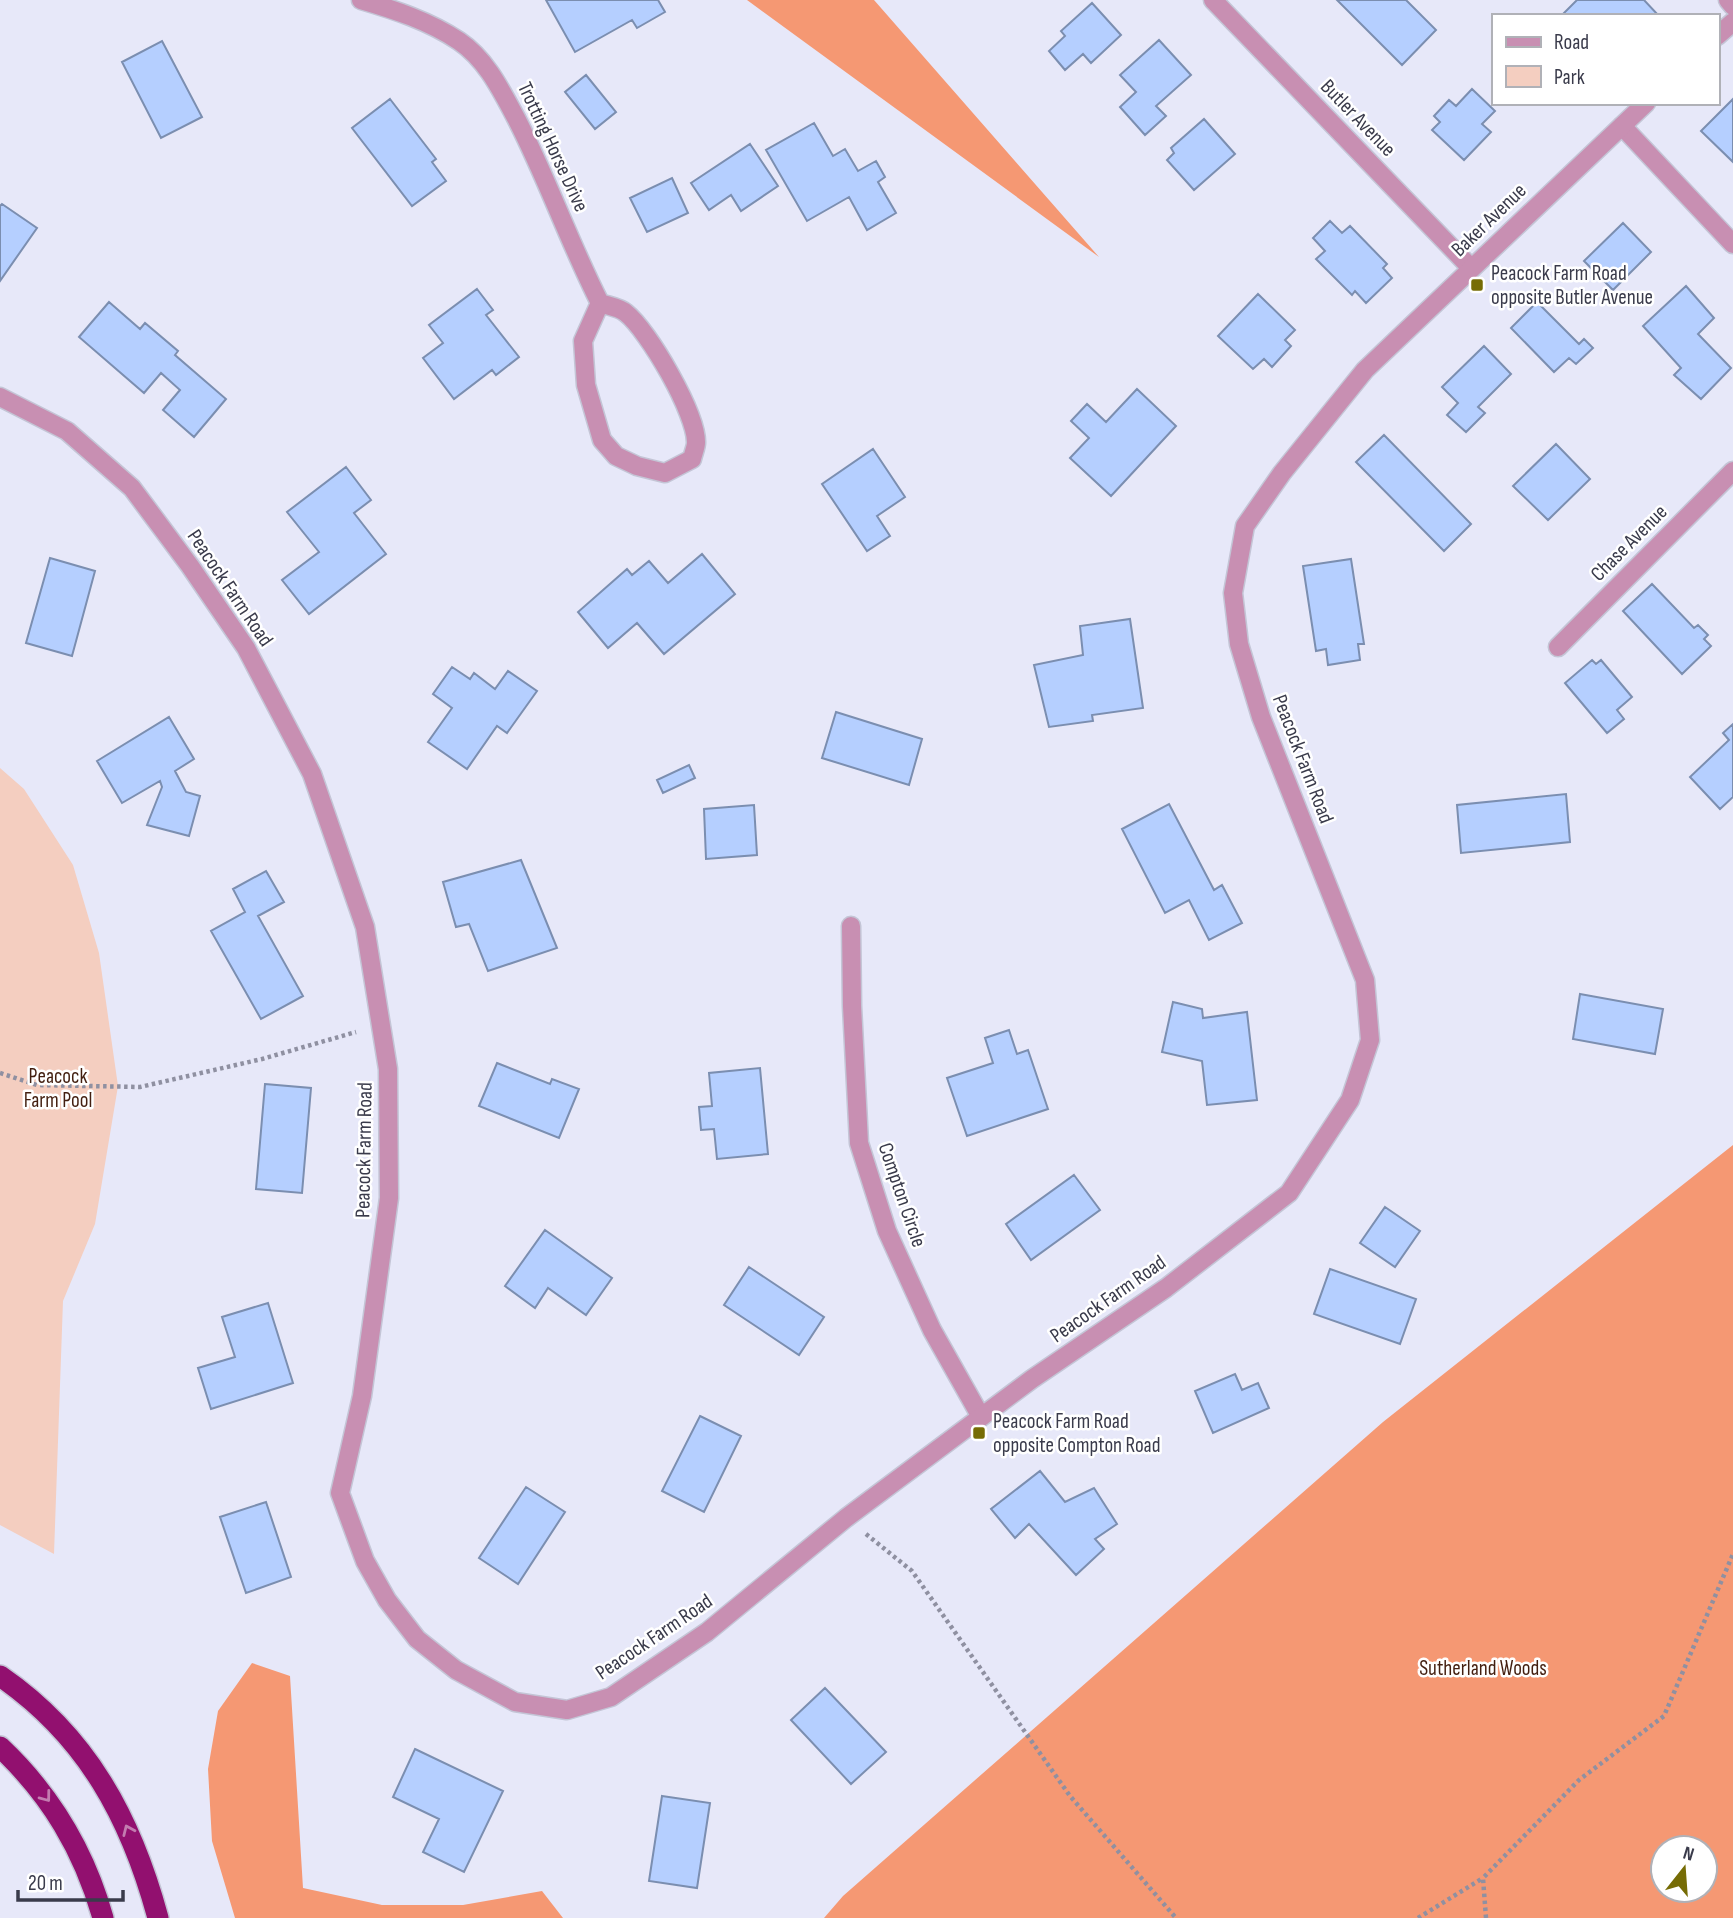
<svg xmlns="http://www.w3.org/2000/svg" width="1733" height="1918" font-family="'Sofia Sans Condensed',sans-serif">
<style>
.green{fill:#f4cec0}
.forest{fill:#f59873;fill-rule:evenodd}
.building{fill:#b5cfff;stroke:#7b8eb0;stroke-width:2}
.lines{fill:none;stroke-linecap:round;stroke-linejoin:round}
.minor-casing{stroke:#c4c5d6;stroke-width:21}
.tertiary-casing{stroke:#c4c5d6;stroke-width:21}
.motorway-casing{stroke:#c4c5d6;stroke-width:24}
.path{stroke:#8f90a1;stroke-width:4.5;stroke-dasharray:3.5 3.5;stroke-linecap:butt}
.minor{stroke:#c88fb2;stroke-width:18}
.tertiary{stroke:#c88fb2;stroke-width:18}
.motorway{stroke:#92106f;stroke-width:21}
.oneway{stroke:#c37cb0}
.poi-dot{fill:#766c05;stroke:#fff;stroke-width:2.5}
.labels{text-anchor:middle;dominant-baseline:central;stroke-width:5;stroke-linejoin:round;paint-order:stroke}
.street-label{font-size:21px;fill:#3a3b4b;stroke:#fff}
.poi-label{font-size:21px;fill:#3a3b4b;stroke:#fff;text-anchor:start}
.park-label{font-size:21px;fill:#431f10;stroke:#fff}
</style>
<rect width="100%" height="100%" fill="#e7e8f9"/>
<!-- green -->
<path class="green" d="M0 768 24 789 73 865 99 953 118 1086 95 1224 63 1301 54 1554 0 1525Z"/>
<!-- forest -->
<path class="forest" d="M747 0H874L1099 257Z
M1733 1145V1918H824L843 1896 1383 1422ZM1705 1848V1890H1663V1848Z
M252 1663 290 1676 303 1888 382 1905H463L542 1891 563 1918H235L212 1841 208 1769 218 1711Z"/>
<!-- building -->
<path class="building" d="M546 0H658L665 12 637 28 632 20 575 52Z
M1337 0H1406L1436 30 1402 65Z
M1577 0H1644L1659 16H1561Z
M1092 3 1121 35 1091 63 1083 54 1065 70 1049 51 1065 36 1061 31Z
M1159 40 1191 75 1156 106 1166 116 1145 135 1120 107 1136 92 1120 75Z
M162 41 202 117 161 138 122 62Z
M586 75 616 112 595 129 565 92Z
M1472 89 1495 111 1482 124 1491 132 1464 160 1432 130 1440 122 1434 116 1449 100 1456 106Z
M390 99 436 159 432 162 446 181 412 206 352 128Z
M1733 99V162L1701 131Z
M1204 119 1235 154 1194 190 1167 160 1174 153 1171 148Z
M814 123 833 156 845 149 858 171 876 161 885 177 878 182 896 213 867 230 849 197 807 221 766 150Z
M750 144 778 186 741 211 731 195 709 210 691 183Z
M672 178 688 213 647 232 630 198Z
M2 204 37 228 0 281V206Z
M1330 221 1342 233 1350 226 1387 264 1383 268 1392 278 1366 303 1355 291 1352 295 1316 259 1325 251 1313 238Z
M1623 223 1651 252 1613 290 1584 261Z
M1686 286 1714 318 1698 334 1731 368 1701 399 1674 375 1681 368 1643 326Z
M477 289 493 310 486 315 519 357 496 375 492 370 454 399 423 358 443 343 429 325Z
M1258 294 1295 330 1285 340 1291 346 1272 367 1264 359 1253 369 1218 336Z
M109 302 140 329 145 323 178 351 175 355 226 399 194 437 163 410 180 390 161 373 144 393 79 337Z
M1537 302 1579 344 1584 339 1593 348 1576 364 1569 358 1554 372 1511 328Z
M1484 346 1511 374 1478 407 1485 413 1466 432 1447 415 1458 403 1442 387Z
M1137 389 1176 426 1111 496 1070 458 1089 438 1071 421 1087 404 1106 422Z
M1384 435 1471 524 1444 551 1356 462Z
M1556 444 1590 479 1548 520 1513 486Z
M873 449 905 497 877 516 890 536 867 551 822 484Z
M346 467 371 500 354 513 386 554 309 614 282 580 319 552 287 512Z
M702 554 735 594 664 654 637 623 608 648 578 612 627 569 632 575 649 561 668 583Z
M50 558 95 571 72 656 26 643Z
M1351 559 1364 644H1358L1360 660 1328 665 1326 649 1316 651 1303 566Z
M1652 584 1694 628 1698 625 1708 635 1704 639 1711 646 1682 674 1623 611Z
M1130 619 1143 708 1092 715 1093 721 1049 727 1034 665 1083 655 1080 626Z
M1592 660 1596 664 1601 660 1632 697 1617 710 1624 719 1607 733 1565 683Z
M452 667 470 679 474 673 495 689 508 671 537 691 507 733 497 726 467 769 428 742 452 708 433 694Z
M836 712 922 739 909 785 822 758Z
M169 717 194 759 175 771 186 792 200 796 189 836 147 825 162 787 160 781 122 803 97 761Z
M1733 724V797L1720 809 1690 777 1729 740 1723 733Z
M689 765 695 778 663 793 657 780Z
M1566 794 1570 842 1461 853 1457 805Z
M1169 804 1214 890 1222 885 1242 923 1209 940 1189 900 1165 913 1122 829Z
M754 805 757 855 706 859 704 809Z
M521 860 557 948 488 971 469 924 456 927 443 882Z
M266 871 284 902 258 916 303 996 261 1019 211 931 245 912 233 889Z
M1580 994 1663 1009 1655 1054 1573 1039Z
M1173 1002 1202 1009 1203 1018 1247 1012 1257 1100 1207 1105 1202 1061 1162 1052Z
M1009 1030 1017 1054 1028 1050 1048 1109 967 1136 947 1078 993 1063 985 1038Z
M497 1063 550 1084 552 1079 579 1089 559 1138 479 1106Z
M760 1068 768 1154 717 1159 714 1129 701 1130 699 1107 712 1106 709 1073Z
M265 1084 311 1088 302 1193 256 1189Z
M1074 1175 1100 1210 1031 1260 1006 1224Z
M1385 1207 1420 1231 1395 1267 1360 1243Z
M545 1230 612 1278 586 1315 548 1288 535 1308 505 1286Z
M749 1267 824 1317 799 1355 724 1305Z
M1330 1269 1416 1299 1400 1344 1314 1314Z
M268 1303 293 1383 211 1409 198 1368 235 1357 222 1317Z
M1235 1374 1242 1390 1258 1383 1269 1408 1213 1433 1195 1391Z
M700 1416 741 1436 704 1512 662 1491Z
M1040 1471 1065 1502 1094 1488 1117 1524 1095 1539 1104 1549 1076 1575 1029 1524 1015 1538 991 1509Z
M526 1487 565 1512 518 1584 479 1558Z
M266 1502 291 1577 246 1593 220 1517Z
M825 1688 886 1752 851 1784 791 1720Z
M415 1749 503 1791 464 1872 423 1852 439 1819 393 1797Z
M662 1796 710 1803 697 1888 649 1881Z"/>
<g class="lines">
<!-- minor casing -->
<g class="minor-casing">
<path id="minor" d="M361 0C395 10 429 21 459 41 486 59 501 90 516 118 547 178 569 242 600 303 608 306 619 307 626 313 648 330 697 414 696 443 696 447 693 454 692 459L665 473 637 466 616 456 602 440 586 385 583 341 600 303
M1213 0 1471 268
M1728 0 1733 6
M1622 126 1733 244
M1558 647 1733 471
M851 926 852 1006 859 1143 887 1231 932 1330 981 1417"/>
</g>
<!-- tertiary casing -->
<g class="tertiary-casing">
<path id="tertiary" d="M1717 36 1733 22
M0 397 67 431 132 488 190 566 246 648 312 774 365 927 388 1069 389 1198 362 1396 340 1493 365 1561 387 1600 417 1639 456 1670 515 1702 567 1710 611 1697 707 1632 846 1518 1032 1379 1166 1288 1289 1193 1350 1100 1370 1040 1365 980 1261 717 1239 644 1233 593 1245 526 1282 473 1365 370 1646 103"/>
</g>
<!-- motorway casing -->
<g class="motorway-casing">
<path id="motorway" d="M0 1676C87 1736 131 1818 158 1918
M0 1747C51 1795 84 1850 103 1918"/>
</g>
<!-- path -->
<path class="path" d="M0 1073 37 1085 140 1087 262 1059 356 1032
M866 1534 912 1571 1070 1796 1176 1918
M1418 1918 1483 1878
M1486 1918 1483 1878 1579 1780 1664 1716 1733 1554"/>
<!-- minor -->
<use href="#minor" class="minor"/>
<!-- tertiary -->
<use href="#tertiary" class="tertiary"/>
<!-- motorway -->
<use href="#motorway" class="motorway"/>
</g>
<!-- one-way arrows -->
<defs><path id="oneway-chevron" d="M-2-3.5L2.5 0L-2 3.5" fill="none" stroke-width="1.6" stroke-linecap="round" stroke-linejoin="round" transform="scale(1.75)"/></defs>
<g class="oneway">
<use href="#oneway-chevron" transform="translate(46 1797) rotate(53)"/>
<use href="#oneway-chevron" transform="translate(128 1830) rotate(-114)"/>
</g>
<!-- markers -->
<g class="poi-dot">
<rect x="1470" y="278" width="14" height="14" rx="3.5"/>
<rect x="972" y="1426" width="14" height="14" rx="3.5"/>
</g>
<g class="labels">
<!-- street labels -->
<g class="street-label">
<text transform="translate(1358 118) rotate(46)">Butler Avenue</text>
<text transform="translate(553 147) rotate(65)">Trotting Horse Drive</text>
<text transform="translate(1489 220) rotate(-44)">Baker Avenue</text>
<text transform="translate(1629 543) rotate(-45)">Chase Avenue</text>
<text transform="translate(230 588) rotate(56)">Peacock Farm Road</text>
<text transform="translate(1303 759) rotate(69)">Peacock Farm Road</text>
<text transform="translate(364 1150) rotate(-89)">Peacock Farm Road</text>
<text transform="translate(902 1195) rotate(71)">Compton Circle</text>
<text transform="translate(1108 1299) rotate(-35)">Peacock Farm Road</text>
<text transform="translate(654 1637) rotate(-34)">Peacock Farm Road</text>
</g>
<!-- poi labels -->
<g class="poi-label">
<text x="1491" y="273">Peacock Farm Road<tspan x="1491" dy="24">opposite Butler Avenue</tspan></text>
<text x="993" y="1421">Peacock Farm Road<tspan x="993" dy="24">opposite Compton Road</tspan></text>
</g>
<!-- park labels -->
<g class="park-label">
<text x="58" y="1076">Peacock<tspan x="58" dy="24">Farm Pool</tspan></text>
<text x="1483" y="1668">Sutherland Woods</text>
</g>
</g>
<!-- legend -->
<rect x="1492" y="14" width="228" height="91" fill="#ffffff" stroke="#b0b1b7" stroke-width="2"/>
<rect x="1506" y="37" width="35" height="10" fill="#c88fb2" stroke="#b0b1b7" stroke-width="2"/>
<text x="1554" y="49" font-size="21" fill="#3a3b4b">Road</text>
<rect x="1506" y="66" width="35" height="21" fill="#f4cec0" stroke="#b0b1b7" stroke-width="2"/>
<text x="1554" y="84" font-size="21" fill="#3a3b4b">Park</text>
<!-- north arrow -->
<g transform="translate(1684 1869) rotate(17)"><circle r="33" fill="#ffffff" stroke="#b0b1b7" stroke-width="2"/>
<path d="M0-5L12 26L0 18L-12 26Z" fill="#766c05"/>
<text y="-10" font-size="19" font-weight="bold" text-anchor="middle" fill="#3a3b4b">N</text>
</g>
<!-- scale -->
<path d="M18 1890v10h105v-10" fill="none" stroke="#3a3b4b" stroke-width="3.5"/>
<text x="28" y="1890" font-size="21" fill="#3a3b4b" stroke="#ffffff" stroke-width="5" paint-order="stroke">20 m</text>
</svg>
